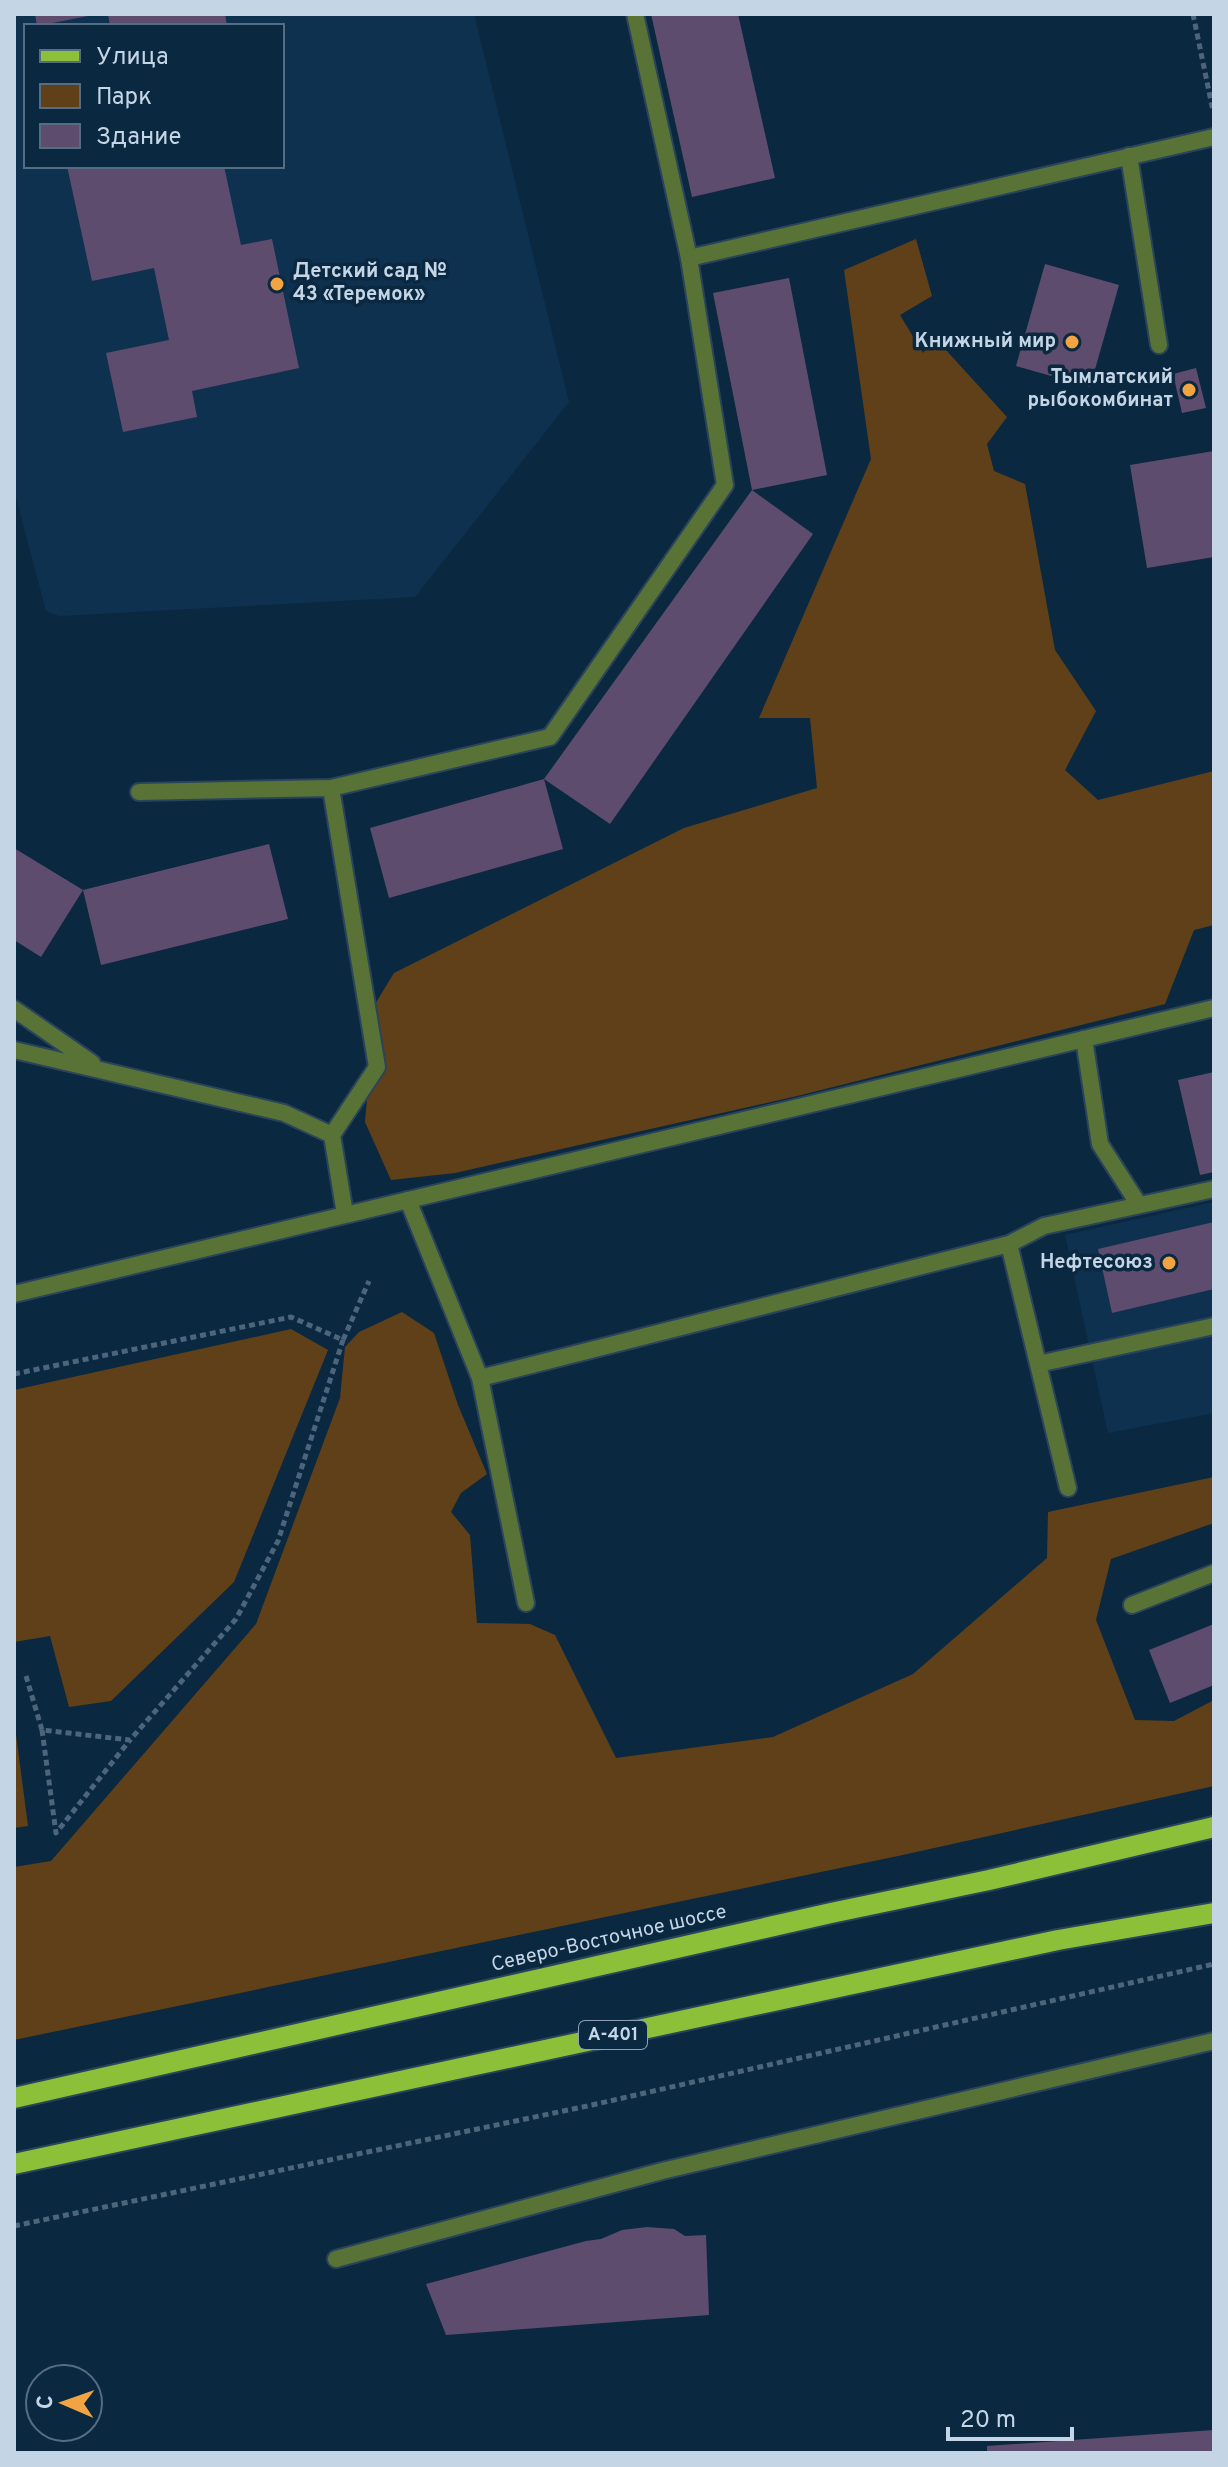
<svg xmlns="http://www.w3.org/2000/svg" width="1228" height="2467" font-family="Overpass,sans-serif">
<style>
.built{fill:#0f3150;fill-rule:evenodd}
.green{fill:#604018}
.building{fill:#5e4c6e}
.lines{fill:none;stroke-linecap:round;stroke-linejoin:round}
.lane-casing{stroke:#29445b;stroke-width:20}
.street-casing{stroke:#29445b;stroke-width:20}
.primary-casing{stroke:#29445b;stroke-width:24}
.path{stroke:#4d657b;stroke-width:5;stroke-dasharray:6 4;stroke-linecap:butt}
.lane{stroke:#597337;stroke-width:16}
.street{stroke:#597337;stroke-width:16}
.primary{stroke:#8bc038;stroke-width:20}
.poi-dot{fill:#f3a442;stroke:#0b2841;stroke-width:3}
.labels{text-anchor:middle;dominant-baseline:central;stroke-width:7;stroke-linejoin:round;paint-order:stroke}
.shield{fill:#0b2841;stroke:#8ca1b4;stroke-width:2}
.shield-label{font-size:18px;font-weight:bold;fill:#c4d5e5}
.poi-label{font-size:20px;font-weight:bold;fill:#c4d5e5;stroke:#0b2841;text-anchor:end}
.street-label{font-size:20px;fill:#c4d5e5;stroke:#0b2841}
</style>
<rect width="100%" height="100%" fill="#0b2841"/>
<!-- built -->
<path class="built" d="M14 14H474L569 402 415 597 59 616 46 611 14 490ZM26 26H282V166H26Z
M1214 1202V1413L1108 1433 1065 1235Z"/>
<!-- green -->
<path class="green" d="M916 239 932 296 900 315 923 353 935 338 1007 417 987 444 994 471 1025 484 1055 650 1096 711 1065 770 1098 800 1214 771V925L1194 930 1165 1004 797 1096 455 1173 391 1180 365 1122 375 1004 394 973 684 828 817 788 810 718H759L871 459 844 270Z
M402 1312 434 1333 458 1405 487 1474 461 1493 451 1512 470 1535 477 1623 530 1624 555 1635 616 1758 773 1737 913 1674 1047 1558 1048 1512 1214 1477V1523L1111 1559 1096 1620 1135 1720 1174 1721 1214 1700V1786L898 1856 14 2040V1867L51 1861 256 1624 340 1398 345 1347 359 1332Z
M291 1329 328 1350 234 1582 111 1701 69 1707 50 1636 14 1642V1390Z
M14 1719 28 1826 14 1828Z"/>
<!-- building -->
<path class="building" d="M35 14H93V15L37 26Z
M108 14H225L227 26H110Z
M651 14H738L775 178 692 197Z
M67 166H224L241 245 272 239 299 368 192 391 197 417 123 432 106 353 169 340 154 268 92 281Z
M1045 264 1119 285 1090 387 1016 366Z
M789 278 827 475 752 490 713 293Z
M1196 368 1206 408 1182 413 1173 374Z
M1214 451V557L1147 568 1130 465Z
M752 490 813 534 610 824 544 779Z
M544 779 563 849 389 898 370 828Z
M269 844 288 919 101 965 83 890Z
M14 848 83 890 41 957 14 940Z
M1214 1072V1172L1200 1175 1178 1080Z
M1214 1222V1289L1112 1313 1098 1249Z
M1214 1624V1685L1170 1703 1149 1650Z
M647 2227 674 2229 685 2236 706 2235 709 2315 446 2335 426 2284 586 2241 601 2239 622 2230Z
M1214 2430V2453H987V2446Z"/>
<g class="lines">
<!-- lane casing -->
<g class="lane-casing">
<path id="lane" d="M1129 156 1159 345
M139 792 331 788
M14 1009 92 1063
M1084 1039 1100 1144 1139 1205
M14 1050 284 1113 332 1135 345 1214
M332 1135 377 1067 331 788 550 737 725 485 689 258 635 14
M408 1200 480 1378 526 1603
M1009 1244 1068 1488
M1038 1364 1214 1326
M480 1378 1009 1244 1044 1226 1214 1189
M1132 1605 1214 1573
M336 2259 662 2171 1214 2041"/>
</g>
<!-- street casing -->
<g class="street-casing">
<path id="street" d="M689 258 1214 137
M14 1294 1214 1008"/>
</g>
<!-- primary casing -->
<g class="primary-casing">
<path id="primary" d="M14 2098 831 1913 989 1880 1214 1827
M14 2164 1058 1940 1214 1913"/>
</g>
<!-- path -->
<path class="path" d="M1193 14 1213 111
M14 1374 291 1317 343 1340 369 1281
M26 1676 42 1730 130 1740 236 1619 278 1541 343 1340
M42 1730 56 1833 130 1740
M14 2226 592 2105 1214 1964"/>
<!-- lane -->
<use href="#lane" class="lane"/>
<!-- street -->
<use href="#street" class="street"/>
<!-- primary -->
<use href="#primary" class="primary"/>
</g>
<!-- markers -->
<g class="poi-dot">
<circle cx="277" cy="284" r="8"/>
<circle cx="1072" cy="342" r="8"/>
<circle cx="1189" cy="390" r="8"/>
<circle cx="1169" cy="1263" r="8"/>
</g>
<g class="labels">
<!-- shield labels -->
<rect class="shield" x="579" y="2021" width="68" height="28" rx="6"/>
<g class="shield-label">
<text x="613" y="2035">А-401</text>
</g>
<!-- poi labels -->
<g class="poi-label">
<text x="293" y="272" text-anchor="start">Детский сад №<tspan x="293" dy="23">43 «Теремок»</tspan></text>
<text x="1056" y="342">Книжный мир</text>
<text x="1173" y="378">Тымлатский<tspan x="1173" dy="23">рыбокомбинат</tspan></text>
<text x="1153" y="1263">Нефтесоюз</text>
</g>
<!-- street labels -->
<g class="street-label">
<text transform="translate(609 1939) rotate(-13)">Северо-Восточное шоссе</text>
</g>
</g>
<!-- border -->
<rect width="1228" height="2467" fill="none" stroke="#c4d5e5" stroke-width="32"/>
<!-- legend -->
<rect x="24" y="24" width="260" height="144" fill="#0b2841" stroke="#556d83" stroke-width="2"/>
<rect x="40" y="50" width="40" height="12" fill="#8bc038" stroke="#556d83" stroke-width="2"/>
<text x="96" y="64" font-size="24" fill="#c4d5e5">Улица</text>
<rect x="40" y="84" width="40" height="24" fill="#604018" stroke="#556d83" stroke-width="2"/>
<text x="96" y="104" font-size="24" fill="#c4d5e5">Парк</text>
<rect x="40" y="124" width="40" height="24" fill="#5e4c6e" stroke="#556d83" stroke-width="2"/>
<text x="96" y="144" font-size="24" fill="#c4d5e5">Здание</text>
<!-- north arrow -->
<g transform="translate(64 2403) rotate(272)"><circle r="38" fill="#0b2841" stroke="#556d83" stroke-width="2"/>
<path d="M0-6L14 30L0 20L-14 30Z" fill="#f3a442"/>
<text y="-12" font-size="22" font-weight="bold" text-anchor="middle" fill="#c4d5e5">С</text>
</g>
<!-- scale -->
<path d="M948 2427v12h124v-12" fill="none" stroke="#c4d5e5" stroke-width="4"/>
<text x="960" y="2427" font-size="24" fill="#c4d5e5" stroke="#0b2841" stroke-width="6" paint-order="stroke">20 m</text>
</svg>
